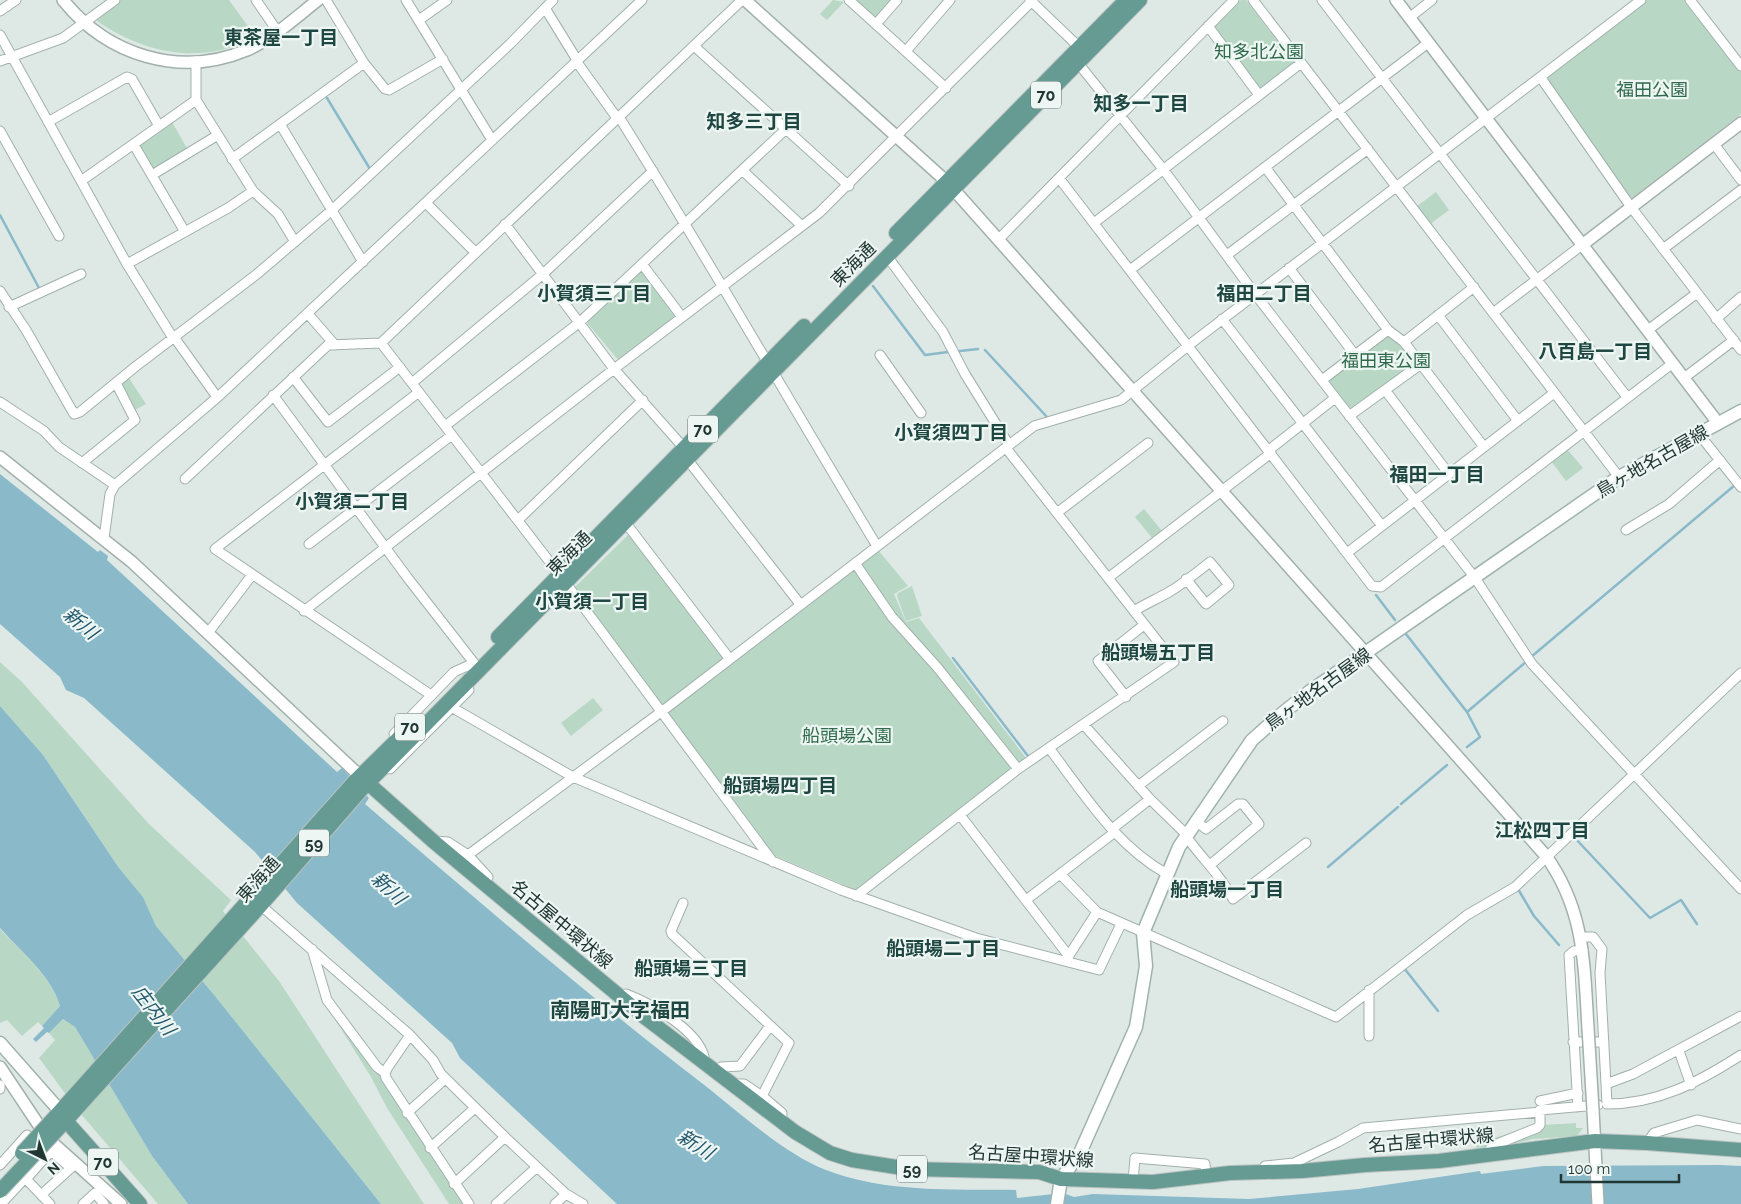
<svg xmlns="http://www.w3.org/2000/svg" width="1741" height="1204" font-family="Raleway,'Noto Sans JP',sans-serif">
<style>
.green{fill:#b8d8c5}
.water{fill:#8ab9ca}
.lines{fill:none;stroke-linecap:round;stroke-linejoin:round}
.stream{stroke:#8ab9ca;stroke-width:2.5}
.minor-casing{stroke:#a2b0ac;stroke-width:11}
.tertiary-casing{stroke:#a2b0ac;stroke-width:14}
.secondary-casing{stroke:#9fb3ae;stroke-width:15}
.primary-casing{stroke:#bcc3c2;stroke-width:16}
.minor{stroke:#fff;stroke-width:9}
.tertiary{stroke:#fff;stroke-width:11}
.secondary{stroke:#fff;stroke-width:12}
.primary{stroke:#669b93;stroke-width:14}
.tertiary-bridge-casing{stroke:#a2b0ac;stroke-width:14;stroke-linecap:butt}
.primary-bridge-casing{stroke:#bcc3c2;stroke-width:16;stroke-linecap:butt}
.tertiary-bridge{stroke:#fff;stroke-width:11}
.primary-bridge{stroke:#669b93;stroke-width:14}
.labels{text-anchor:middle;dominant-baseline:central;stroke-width:4.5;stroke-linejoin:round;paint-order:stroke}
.shield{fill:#eef6f3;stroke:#5e706d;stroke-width:1}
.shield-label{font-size:16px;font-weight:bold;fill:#213733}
.park-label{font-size:18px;fill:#2f6a4c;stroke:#eef6f3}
.street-label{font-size:18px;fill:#213733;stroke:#eef6f3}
.neighbourhood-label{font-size:19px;font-weight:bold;fill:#1f4742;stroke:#eef6f3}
.water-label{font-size:19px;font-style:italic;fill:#21586d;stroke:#eef6f3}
.quarter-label{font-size:20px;font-weight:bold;fill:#1f4742;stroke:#eef6f3}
</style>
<rect width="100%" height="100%" fill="#dee9e5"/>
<!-- green -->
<path class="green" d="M121 0H229L255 36C204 67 143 53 97 21V18Z
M833 0 844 2 827 20 820 14Z
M855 0H892L878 16H873Z
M1241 0H1246L1293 61 1292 65 1262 88 1259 87 1215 29V26Z
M1646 0H1685L1741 72V114L1633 197 1628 198 1546 81 1547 77Z
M172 122 188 150 156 170 152 169 140 148 141 145Z
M1436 192 1449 210 1429 225 1416 207Z
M641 271H644L676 314V318L619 361 588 324 589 318Z
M1387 335H1391L1400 343 1413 364 1349 409 1329 382 1330 378Z
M129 378 146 404 135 410 122 384Z
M1567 449 1583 468 1566 481 1551 461Z
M1144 509 1162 531 1152 538 1135 517Z
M630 533 726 657 878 550 908 586 894 594 906 622 919 618 1026 758 856 890 773 855 574 588Z
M912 586 922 616 906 621 897 596 898 593Z
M0 662 22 682 149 824 231 900 223 911 279 981 424 1204H381L215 996 156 926 143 897 119 868 43 755 0 706Z
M593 698 603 710 571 736 561 723Z
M0 929C20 951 52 977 60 1006L42 1026 38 1022 22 1036 7 1020 0 1023Z
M325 1003 375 1073 379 1074 464 1204H449L387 1108 371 1077Z
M63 1019 75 1027 152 1156 188 1204H158L75 1107 39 1058 55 1040 49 1033Z
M1576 1123V1128H1583L1577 1136 1533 1139 1504 1146 1542 1125Z
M1532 1126 1484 1147 1476 1148 1475 1144Z"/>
<!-- water -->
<path class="water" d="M0 474 98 552 100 550 108 556 107 560 337 772 342 768 369 798 365 804C476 899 587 995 703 1084 739 1112 784 1154 826 1170 886 1193 952 1189 1016 1190L1017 1198 1063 1193 1074 1197 1093 1194 1249 1199 1358 1189 1480 1171 1481 1174 1543 1166 1720 1165 1741 1166V1204H617L460 1058 452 1043 297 903 255 852 84 698 66 690 60 677 0 624Z
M0 706 43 755 119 868 143 897 156 926 215 996 381 1204H188L152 1156 75 1027 63 1019 49 1033 47 1032 36 1042 33 1039 44 1028 42 1026 60 1006C52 976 20 951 0 928Z"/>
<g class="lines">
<!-- stream -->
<path class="stream" d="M327 98 370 169
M0 215 39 288
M873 286 925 355 948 352
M985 350 1047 417
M960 351 978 349
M1376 595 1395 620
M1406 634 1467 712 1480 737 1467 747
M1531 657 1735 485
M953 658 1028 756
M1467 712 1527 661
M1401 804 1447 765
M1574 837 1650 918 1681 900 1697 924
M1328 867 1398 807
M1518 889 1534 916 1559 945
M1404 968 1438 1011"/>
<!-- minor casing -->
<g class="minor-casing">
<path id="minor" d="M256 0 278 32
M326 0 364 63
M406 0 492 140
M849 0 946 88
M1030 0 1079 47
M1253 0 1619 477
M1322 0 1627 397
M1690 0 1741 66
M545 8 577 60
M0 11 16 0
M1409 18 1432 0
M419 20 447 0
M876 24 897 0
M1208 26 1259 95
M0 35 127 264 173 338
M694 46 849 186
M906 51 950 0
M0 61 63 38 115 0
M196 61V100L253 191 278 214 295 242
M576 61 617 118
M1078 63 1163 169 1255 294 1475 578 1532 664 1741 889
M1541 78 1631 207 1741 350
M619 117C708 258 790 403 877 546
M48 122 127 77 132 79 159 126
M280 124 363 262
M0 131 59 236
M1714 144 1741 180
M134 145 185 232
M232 159 364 63 385 89 389 90 443 59
M1265 167 1388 330 1404 342 1484 447
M742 170 802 226
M152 175 218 135
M1059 178 1372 586 1381 587 1673 363
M81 181 196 100
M426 203 475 252
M1094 223 1301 63
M505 224 614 369 684 448
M998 240 1234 0
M1663 249 1741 190
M1227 255 1368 149
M887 256 943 332 965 374 1009 445
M127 264 228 208 253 191
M642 264 682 317
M1289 268 1355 355
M1130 270 1428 43
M0 291 26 330 74 414 80 412 135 367 257 274 332 210 510 44 553 0
M9 307 81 274
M1493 313 1582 245
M308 314 335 345
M1438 315 1518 421
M1222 319 1382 526
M1716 319 1741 297
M1648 330 1697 293
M174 337 217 397
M1404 342 1474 287
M381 343 559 574 773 862
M880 355 921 413
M293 377 328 422 400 367
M1684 378 1734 340
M1322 380 1388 330
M412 383 543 274 653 171
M1385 390 1449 474
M419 392 215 549 431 695
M273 395 407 577 474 663 454 672 394 734
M0 402 44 431 59 447 115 485
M1349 416 1421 364
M445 426 580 322 786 129
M1699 434 1741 487
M1269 450 1335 398
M687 459 800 604
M82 463 135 420 116 383
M185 479 328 345 381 343 742 0
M1058 512 1148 443
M518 520 643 400
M625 522 729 658
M1626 530 1669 504 1720 460
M104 538 110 494 115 485 220 395 642 0
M309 544 452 435
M1347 553 1554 393
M855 563 892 617 937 667 1018 769
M1108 578 1271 453
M304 611 614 369 819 213 1033 0
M1134 611C1145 604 1157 599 1169 592 1183 584 1197 572 1210 562L1229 585 1206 604 1186 579
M208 633 252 575
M1126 697 1098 661 1144 625
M453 708 573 777 841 890 976 938 1099 970 1121 924
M1084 725 1150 799 1187 835
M1049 748C1084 794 1116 846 1167 874
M390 769 469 690
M1138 786 1223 721
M960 815 1068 955
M1196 821 1206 829 1238 804H1243L1259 824 1210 865
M1112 829 1150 799
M1186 836C1202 859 1221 875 1233 899L1306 843
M434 841 448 842 468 855 669 706 1034 426 1121 400 1189 345 1641 0
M468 855 488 877 485 884
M1060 874 1097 912 1336 1017 1467 915 1515 887 1741 673
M856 896 1018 769 1174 662 1006 448
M1026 900 1115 832
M258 903 410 1035 433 1060 441 1074 505 1137 566 1194 583 1204
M683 903 671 931 672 934 789 1043 762 1096 782 1113 781 1122
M1581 937H1593L1602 949 1600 973 1606 1084
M312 949 327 1000 377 1067 385 1073
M1066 960 1097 912
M622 998 626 994C652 1004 704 1033 705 1063
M1741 1016 1633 1074 1606 1084 1607 1104C1658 1104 1699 1082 1741 1055
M410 1035 388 1067 385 1073 386 1078 469 1204
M1369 1036V990
M1573 1042H1604
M1679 1051 1691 1085
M715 1071 721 1067 740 1066 770 1026
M734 1084H744L762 1096
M0 1085V1089
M1540 1101 1578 1093
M1578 1107 1569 955 1574 951 1583 950
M407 1113 445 1079
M1647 1143 1654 1133 1697 1120 1741 1129
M430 1148 475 1108
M1486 1156 1492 1146 1537 1128 1540 1125V1110L1598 1105
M0 1165 27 1135 36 1143
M1265 1166 1294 1163 1338 1142 1363 1128 1540 1112
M26 1179 51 1151 71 1168 41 1195
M1133 1181 1135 1158 1205 1164 1206 1175
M454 1184 505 1137
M1 1204 25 1178 50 1204
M83 1204 95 1193 104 1204
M496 1204 537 1167
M555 1204 566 1194"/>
</g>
<!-- tertiary casing -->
<g class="tertiary-casing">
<path id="tertiary" d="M63 0C108 56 180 78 247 50 274 38 295 18 318 0
M745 0 947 182 1546 856C1585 911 1584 964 1588 1028
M1396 0 1718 423
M1582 245 1741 123
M0 457 132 562 360 776
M0 1067 38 1124 55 1145 121 1204
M1593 1110 1598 1204"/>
</g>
<!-- secondary casing -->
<g class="secondary-casing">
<path id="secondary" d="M0 1043 60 1111
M1057 1204 1061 1179 1080 1153 1136 1027 1146 966 1143 933 1179 847 1252 740 1279 716 1309 692 1619 477 1741 411"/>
</g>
<!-- primary casing -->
<g class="primary-casing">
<path id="primary" d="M896 233 1126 0
M498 637 804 326
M361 777 433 841 647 1019 795 1132 830 1153 852 1160 909 1169 1039 1172 1061 1179 1153 1182 1230 1173 1302 1171 1365 1165 1439 1161 1595 1141 1647 1143 1741 1150
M54 1118 355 781 406 731
M66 1121 140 1204
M61 1126 261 905 363 788 1140 0"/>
</g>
<!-- minor -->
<use href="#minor" class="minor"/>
<!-- tertiary -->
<use href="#tertiary" class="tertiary"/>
<!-- secondary -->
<use href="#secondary" class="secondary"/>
<!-- primary -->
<use href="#primary" class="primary"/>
<!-- tertiary-bridge casing -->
<g class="tertiary-bridge-casing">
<path id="tertiary-bridge" d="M1588 1028 1593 1110"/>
</g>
<!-- primary-bridge casing -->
<g class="primary-bridge-casing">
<path id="primary-bridge" d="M22 1153 54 1118
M0 1191 61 1126"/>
</g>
<!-- tertiary-bridge -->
<use href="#tertiary-bridge" class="tertiary-bridge"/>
<!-- primary-bridge -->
<use href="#primary-bridge" class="primary-bridge"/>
</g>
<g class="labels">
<!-- shield labels -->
<g class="shield">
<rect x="1031" y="81.5" width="30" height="27" rx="4"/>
<rect x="688" y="415.5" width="30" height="27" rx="4"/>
<rect x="395" y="713.5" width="30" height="27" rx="4"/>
<rect x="299" y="829.5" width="30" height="27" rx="4"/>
<rect x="88" y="1148.5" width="30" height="27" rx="4"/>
<rect x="897" y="1155.5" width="30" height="27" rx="4"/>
</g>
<g class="shield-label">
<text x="1046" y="95">70</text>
<text x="703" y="429">70</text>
<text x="410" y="727">70</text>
<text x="314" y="843">59</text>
<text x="103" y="1162">70</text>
<text x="912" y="1169">59</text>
</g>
<!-- park labels -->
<g class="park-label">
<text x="1259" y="51">知多北公園</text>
<text x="1652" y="89">福田公園</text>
<text x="1386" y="360">福田東公園</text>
<text x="847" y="735">船頭場公園</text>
</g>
<!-- street labels -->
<g class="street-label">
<text transform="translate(853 264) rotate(-45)">東海通</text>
<text transform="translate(1652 461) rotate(-30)">鳥ヶ地名古屋線</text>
<text transform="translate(569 553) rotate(-45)">東海通</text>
<text transform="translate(1318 689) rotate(-36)">鳥ヶ地名古屋線</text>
<text transform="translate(258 879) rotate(-48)">東海通</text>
<text transform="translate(562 924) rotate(40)">名古屋中環状線</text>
<text transform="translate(1431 1140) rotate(-5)">名古屋中環状線</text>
<text transform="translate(1031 1156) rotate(4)">名古屋中環状線</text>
</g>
<!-- neighbourhood labels -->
<g class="neighbourhood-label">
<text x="281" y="37">東茶屋一丁目</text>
<text x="1141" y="103">知多一丁目</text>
<text x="754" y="121">知多三丁目</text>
<text x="594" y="293">小賀須三丁目</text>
<text x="1264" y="293">福田二丁目</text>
<text x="1595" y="351">八百島一丁目</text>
<text x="951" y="432">小賀須四丁目</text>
<text x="1437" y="474">福田一丁目</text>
<text x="352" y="501">小賀須二丁目</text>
<text x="592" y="601">小賀須一丁目</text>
<text x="1158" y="652">船頭場五丁目</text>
<text x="780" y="785">船頭場四丁目</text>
<text x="1542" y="830">江松四丁目</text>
<text x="1227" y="889">船頭場一丁目</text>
<text x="943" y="948">船頭場二丁目</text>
<text x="691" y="968">船頭場三丁目</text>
</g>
<!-- water labels -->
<g class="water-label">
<text transform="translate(81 623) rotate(40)">新川</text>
<text transform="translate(389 888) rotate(43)">新川</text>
<text transform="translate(154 1010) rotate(52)">庄内川</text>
<text transform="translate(696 1144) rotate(32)">新川</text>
</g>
<!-- quarter labels -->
<g class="quarter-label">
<text x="620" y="1010">南陽町大字福田</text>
</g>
</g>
<!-- north arrow -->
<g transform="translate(45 1159) rotate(138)" stroke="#eef6f3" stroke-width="4" paint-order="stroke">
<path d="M0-4L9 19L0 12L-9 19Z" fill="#213733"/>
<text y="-8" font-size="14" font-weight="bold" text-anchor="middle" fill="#213733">N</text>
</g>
<!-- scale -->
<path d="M1561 1174v8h118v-8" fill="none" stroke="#213733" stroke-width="2.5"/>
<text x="1568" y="1174" font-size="15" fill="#213733" stroke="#eef6f3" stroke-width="4" paint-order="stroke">100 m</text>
</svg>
